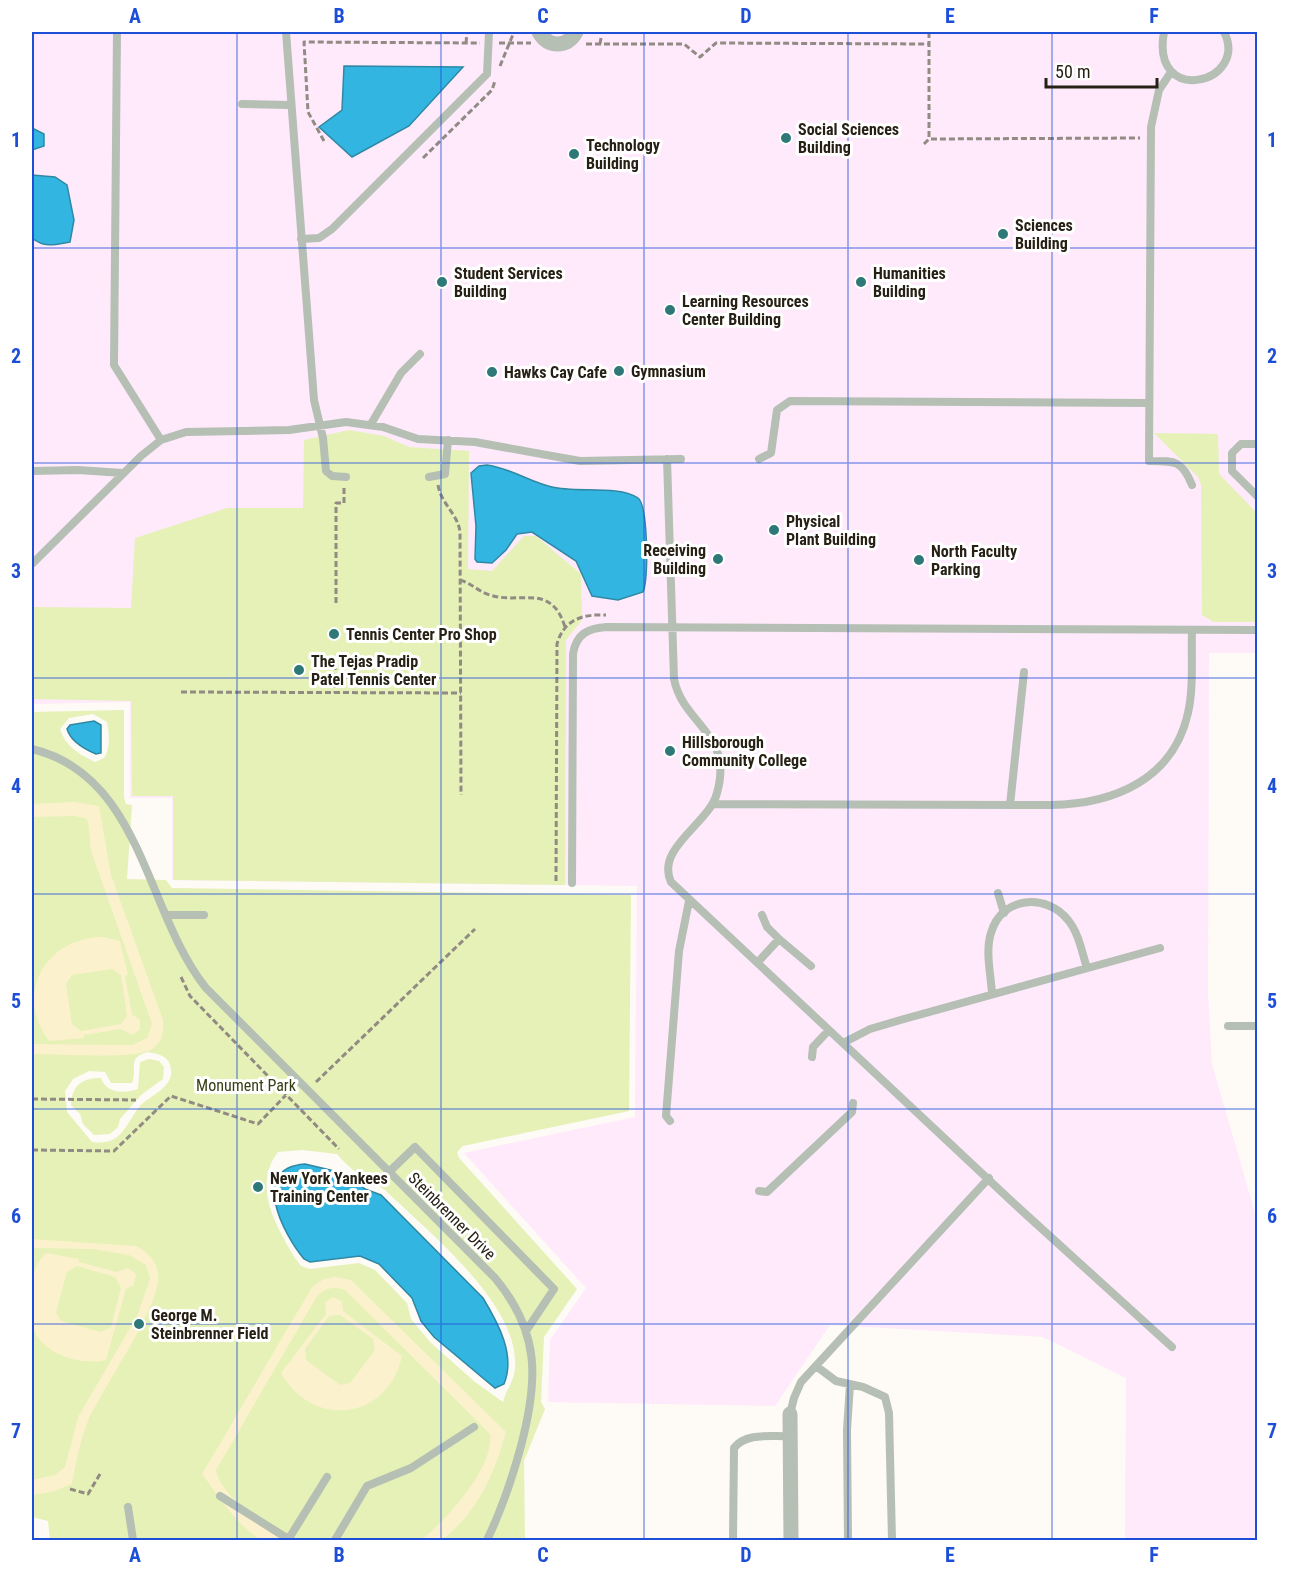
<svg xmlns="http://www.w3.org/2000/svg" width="1289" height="1572" font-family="'Roboto Condensed',sans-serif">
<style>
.education{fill:#feeafb}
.green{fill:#e5f1b7;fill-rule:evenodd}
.sand{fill:#fbf1cc;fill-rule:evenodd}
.water{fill:#33b5e2;stroke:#2f88a4;stroke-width:1.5}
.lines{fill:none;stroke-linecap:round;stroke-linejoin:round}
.path{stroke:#918b83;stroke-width:3;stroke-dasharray:6 3;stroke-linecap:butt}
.service{stroke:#b5bfb4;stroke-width:8}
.minor{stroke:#b5bfb4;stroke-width:15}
.grid{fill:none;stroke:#1d4ed8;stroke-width:1.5;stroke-opacity:0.55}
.poi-dot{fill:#2e7878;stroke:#fff;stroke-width:2}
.labels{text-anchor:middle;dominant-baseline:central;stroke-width:6;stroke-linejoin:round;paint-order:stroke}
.poi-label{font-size:16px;font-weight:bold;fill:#272015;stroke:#fff;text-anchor:start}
.park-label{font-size:16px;fill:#373e15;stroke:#fff}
.street-label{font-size:16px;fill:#272015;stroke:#fff}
.neatline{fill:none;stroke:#1d4ed8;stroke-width:2}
.grid-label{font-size:20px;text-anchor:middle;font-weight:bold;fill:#1d4ed8}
</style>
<rect width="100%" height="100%" fill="#fefaf5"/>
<!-- education -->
<path class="education" d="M32 32H1257V653H1209L1208 994 1212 1064 1257 1220V1540H1125L1126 1378 1043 1337 830 1325 775 1406 548 1402 550 1340 586 1288 464 1153 635 1117 637 886 172 880V798H130V702L32 704Z"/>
<!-- green -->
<path class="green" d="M349 430 384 436 409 447 469 451 468 569 492 571 524 536H536L581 574 582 620 566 640 565 885 173 880V796H132L131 701 32 699V607L131 608 135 538 227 508H303L304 440Z
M1154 433 1218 434 1219 474 1257 513V622H1214L1202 615 1201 485 1198 477Z
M124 710V798L126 804 132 805 127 879 166 880 172 888 631 895 629 1111 463 1146 457 1152 459 1158 577 1289 544 1337 541 1402 545 1409 524 1461 525 1540H50L48 1521 32 1517V712ZM93 714 107 722C109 734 111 747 104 758L95 762C79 754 66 747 60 729L69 718ZM148 1052C157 1054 167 1055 170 1065 177 1087 151 1094 139 1107 132 1116 124 1134 114 1139 107 1143 99 1143 92 1142L67 1112 65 1091 73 1079 89 1071 105 1072 111 1083H132C138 1067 126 1058 148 1052ZM302 1150 337 1154C351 1171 367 1180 385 1190 427 1231 520 1304 515 1368 514 1382 506 1390 503 1402L475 1382 430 1342 411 1319 407 1303 375 1270 359 1263 310 1269 301 1266 295 1258C276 1226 252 1186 278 1152Z
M149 1059 159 1061 164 1067 163 1079 141 1095 120 1119 118 1127 110 1134 94 1135 83 1124 80 1114 71 1105C72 1085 82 1078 101 1078 106 1093 123 1094 138 1089L140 1062Z"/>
<!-- sand -->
<path class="sand" d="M74 802 99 806 111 875 163 1020C164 1032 163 1041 152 1049 137 1060 54 1054 32 1054V1044L133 1045 147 1038 152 1024 91 851 88 821 85 818 74 816 32 817V804Z
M103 937 120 941 128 975 125 976 132 1014 140 1020V1030L132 1035 121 1029 84 1035V1038L49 1041C13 994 46 937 103 937ZM112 969 121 975 127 1015 121 1024 81 1031 72 1024 66 984 72 975Z
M32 1239 136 1246C147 1251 156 1260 158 1273 163 1303 102 1389 88 1421 80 1441 76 1463 72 1484L52 1492 32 1495V1480L55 1475 65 1467 78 1417 137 1316 150 1279 146 1265 129 1255 92 1249 32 1248Z
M46 1253 79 1259V1262L117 1272 128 1268 136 1274 134 1285 126 1289 106 1360C80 1366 39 1354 32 1324 30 1315 32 1304 32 1295 32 1277 33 1266 46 1253ZM77 1266 115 1277 121 1288 111 1327 101 1332 61 1321 56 1312 67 1272Z
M335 1277 351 1280 506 1432C495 1473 477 1513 442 1540H421C445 1522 495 1466 490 1434L345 1290C333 1286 324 1288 316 1298L216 1470C219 1494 265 1526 284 1540 277 1540 266 1542 260 1539 238 1527 217 1494 202 1474L312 1287 324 1279Z
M333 1297 342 1301 343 1311 402 1356C388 1421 312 1429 281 1373L326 1314 325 1302ZM340 1315 373 1339 375 1350 350 1383 340 1385 306 1360 305 1349 329 1316Z"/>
<!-- water -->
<path class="water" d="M344 66 463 67 409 126 352 157 319 127 342 110Z
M32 128 44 134V146L32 150Z
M32 175 55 177 67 185 74 220 70 242C55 245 44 248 32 238Z
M487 465C510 468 530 482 552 487 575 493 619 485 638 498 648 506 649 580 643 592L618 600 592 596 576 561 532 532 517 534 506 550 492 563 477 562 475 559 476 526 471 473 479 466Z
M94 721 101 725V753L96 754C84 749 71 742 67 729L70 725Z
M305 1164 347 1174 365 1189 381 1195 483 1298C498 1323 516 1355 504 1384L495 1388 434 1337 421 1321 412 1298 379 1264 360 1256 310 1262 304 1259C284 1235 248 1168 305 1164Z"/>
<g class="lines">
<!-- path -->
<path class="path" d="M929 32V139
M466 43 467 32
M499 43H531
M586 44H684L700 57 716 43 929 44
M600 44 601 38
M500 66 514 32
M324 141 308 112 304 42 480 43
M924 144 929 139 1140 138
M423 158 492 90 495 81
M438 485C441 504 458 514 460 532L461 795
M460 580C471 583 479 592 490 595 520 605 551 582 565 627
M336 603V503H344V487
M335 664V693
M181 692 461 693
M556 881 557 644C564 619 583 614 606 615
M181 977 190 996 339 1149
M316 1082 475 929
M32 1099 136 1100
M32 1150 114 1151 171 1096 258 1124 286 1095
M70 1489 88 1494 100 1474"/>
<!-- service -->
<path class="service" d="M117 32 114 365 161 440
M286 32 314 400 323 438 326 471 332 476 346 477
M1164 32C1150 108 1250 83 1224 32
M1171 72 1159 90 1151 127 1149 461C1175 461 1182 460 1192 485
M242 104 290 105
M301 239 319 238 332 229 487 74 489 32
M371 424 401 373 420 354
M1258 444H1241L1232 453V471L1258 497
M667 459 674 679C683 725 734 733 717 793 710 823 655 848 671 882L1020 1209 1172 1347
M759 459 771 453 777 410 790 401 1148 403
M32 471 78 470 123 473
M429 477 445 474 448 440
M32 564 141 456 161 440 186 432 289 430 346 422 383 427 418 439 475 442 580 461 681 459
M32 749C143 776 145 912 206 988L495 1278C541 1333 538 1381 521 1446 512 1479 502 1509 487 1540
M714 804 1051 805C1113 804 1173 780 1188 713 1194 686 1191 657 1192 630
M1010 805 1024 672
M572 883 573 654C576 634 588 628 607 627L1258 630
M998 893 1004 913
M166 915H204
M779 939 811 966
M758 962 779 939 767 927 762 915
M992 994C991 975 985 951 991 933 1001 896 1047 893 1068 920 1079 933 1082 953 1087 968
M1228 1026H1258
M843 1043 870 1029 904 1019 1160 948
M812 1057 813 1047 829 1030
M670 1121 666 1116 679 951 689 901
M389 1172 415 1147 554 1289 526 1331
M759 1191 767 1192 852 1112 853 1103
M816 1366 836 1381 863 1387 885 1397 889 1413 892 1540
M790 1414 794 1398 801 1382 989 1178
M220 1496 290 1540
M128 1507 133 1540
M288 1540 327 1477
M335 1540 367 1486 411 1468 474 1427
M733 1540 734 1448C746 1432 772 1437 790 1436
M848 1540 847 1430 850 1384"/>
<!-- minor -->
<path class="minor" d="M539 32C548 48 567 48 576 32
M790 1414 791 1540"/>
</g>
<!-- grid -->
<path class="grid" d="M237 32V1540M441 32V1540M644 32V1540M848 32V1540M1052 32V1540M32 248H1258M32 463H1258M32 678H1258M32 894H1258M32 1109H1258M32 1324H1258"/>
<!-- markers -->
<g class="poi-dot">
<circle cx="786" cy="138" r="6"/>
<circle cx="574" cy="154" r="6"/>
<circle cx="1003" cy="234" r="6"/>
<circle cx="442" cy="282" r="6"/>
<circle cx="861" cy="282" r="6"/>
<circle cx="670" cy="310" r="6"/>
<circle cx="619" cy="371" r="6"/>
<circle cx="492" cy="372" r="6"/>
<circle cx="774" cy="530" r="6"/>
<circle cx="718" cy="559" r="6"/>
<circle cx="919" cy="560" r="6"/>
<circle cx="334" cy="634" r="6"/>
<circle cx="299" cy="670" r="6"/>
<circle cx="670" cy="751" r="6"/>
<circle cx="258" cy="1187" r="6"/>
<circle cx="139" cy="1324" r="6"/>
</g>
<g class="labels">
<!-- poi labels -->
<g class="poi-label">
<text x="798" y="129">Social Sciences<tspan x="798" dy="18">Building</tspan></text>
<text x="586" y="145">Technology<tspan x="586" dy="18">Building</tspan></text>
<text x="1015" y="225">Sciences<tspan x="1015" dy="18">Building</tspan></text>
<text x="454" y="273">Student Services<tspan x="454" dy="18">Building</tspan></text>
<text x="873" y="273">Humanities<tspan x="873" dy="18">Building</tspan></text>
<text x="682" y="301">Learning Resources<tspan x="682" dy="18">Center Building</tspan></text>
<text x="631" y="371">Gymnasium</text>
<text x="504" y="372">Hawks Cay Cafe</text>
<text x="786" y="521">Physical<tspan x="786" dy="18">Plant Building</tspan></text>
<text x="706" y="550" text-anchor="end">Receiving<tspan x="706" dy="18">Building</tspan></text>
<text x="931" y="551">North Faculty<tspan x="931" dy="18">Parking</tspan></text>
<text x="346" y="634">Tennis Center Pro Shop</text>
<text x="311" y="661">The Tejas Pradip<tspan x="311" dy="18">Patel Tennis Center</tspan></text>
<text x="682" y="742">Hillsborough<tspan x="682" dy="18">Community College</tspan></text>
<text x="270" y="1178">New York Yankees<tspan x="270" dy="18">Training Center</tspan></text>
<text x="151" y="1315">George M.<tspan x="151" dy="18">Steinbrenner Field</tspan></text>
</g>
<!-- park labels -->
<g class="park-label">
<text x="246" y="1085">Monument Park</text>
</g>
<!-- street labels -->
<g class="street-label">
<text transform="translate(452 1216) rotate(45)">Steinbrenner Drive</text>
</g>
</g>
<!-- border -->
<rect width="1289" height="1572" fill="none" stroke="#ffffff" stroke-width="66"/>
<!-- scale -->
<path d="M1046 78v9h111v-9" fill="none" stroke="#272015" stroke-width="3"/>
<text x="1055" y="78" font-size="18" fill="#272015" stroke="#ffffff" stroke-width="4.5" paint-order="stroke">50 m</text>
<rect x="33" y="33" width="1223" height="1506" class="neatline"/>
<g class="grid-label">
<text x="135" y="23">A</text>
<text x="339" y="23">B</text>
<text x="543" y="23">C</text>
<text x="746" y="23">D</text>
<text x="950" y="23">E</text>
<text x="1154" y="23">F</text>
<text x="16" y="147">1</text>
<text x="1272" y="147">1</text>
<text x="16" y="363">2</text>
<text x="1272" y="363">2</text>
<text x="16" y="578">3</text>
<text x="1272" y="578">3</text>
<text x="16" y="793">4</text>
<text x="1272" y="793">4</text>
<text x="16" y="1008">5</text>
<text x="1272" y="1008">5</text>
<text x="16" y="1223">6</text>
<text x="1272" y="1223">6</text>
<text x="16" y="1438">7</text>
<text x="1272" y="1438">7</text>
<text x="135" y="1562">A</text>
<text x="339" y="1562">B</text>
<text x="543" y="1562">C</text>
<text x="746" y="1562">D</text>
<text x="950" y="1562">E</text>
<text x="1154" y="1562">F</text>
</g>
</svg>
